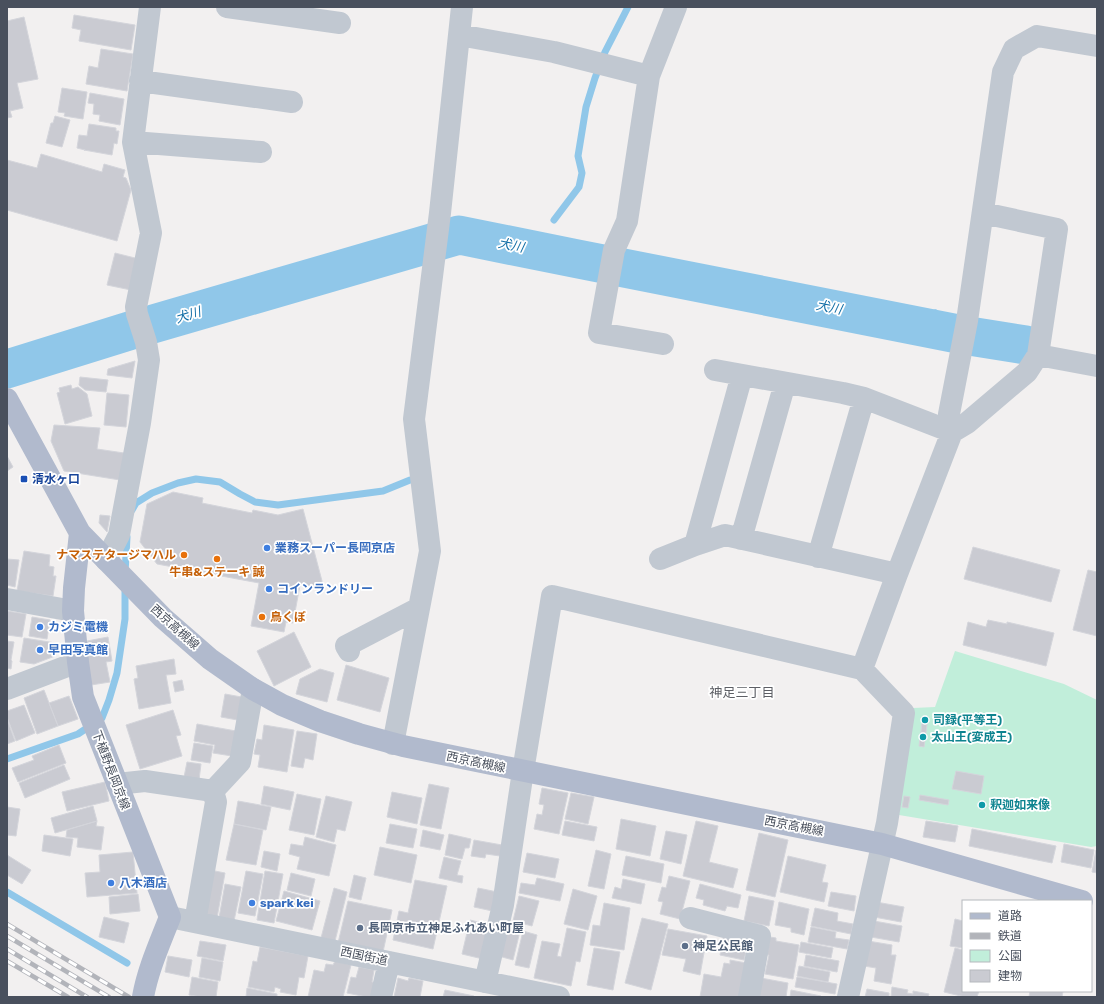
<svg xmlns="http://www.w3.org/2000/svg" width="1104" height="1004" font-family="Rubik,'Noto Sans JP',sans-serif">
<style>
.green{fill:#c1eeda}
.lines{fill:none;stroke-linecap:round;stroke-linejoin:round}
.stream{stroke:#90c7e9;stroke-width:7}
.river{stroke:#90c7e9;stroke-width:39}
.building{fill:#cacbd2;stroke:#d4d5db}
.minor{stroke:#c1c8d1;stroke-width:22}
.major{stroke:#b1bacd;stroke-width:22}
.rail-casing{stroke:#b2b4ba;stroke-width:4.5}
.rail{stroke:#fff;stroke-width:3;stroke-dasharray:9;stroke-linecap:butt}
.transit-dot{fill:#1a4fb4;stroke:#fff;stroke-width:1.5}
.shop-dot{fill:#3f7fe0;stroke:#fff;stroke-width:1.5}
.food-dot{fill:#e8710a;stroke:#fff;stroke-width:1.5}
.culture-dot{fill:#0f9aa8;stroke:#fff;stroke-width:1.5}
.service-dot{fill:#5c6f8a;stroke:#fff;stroke-width:1.5}
.labels{text-anchor:middle;dominant-baseline:central;stroke-width:3.5;stroke-linejoin:round;paint-order:stroke}
.transit-label{font-size:12px;font-weight:bold;fill:#164399;stroke:#fff;text-anchor:start}
.shop-label{font-size:12px;font-weight:bold;fill:#366cbe;stroke:#fff;text-anchor:start}
.food-label{font-size:12px;font-weight:bold;fill:#c56008;stroke:#fff;text-anchor:end}
.street-label{font-size:12px;fill:#49505d;stroke:#fff}
.culture-label{font-size:12px;font-weight:bold;fill:#0d838f;stroke:#fff;text-anchor:start}
.service-label{font-size:12px;font-weight:bold;fill:#4e5e75;stroke:#fff;text-anchor:start}
.water-label{font-size:13px;font-style:italic;fill:#126ea6;stroke:#fff}
.neighbourhood-label{font-size:13px;fill:#5d5f65;stroke:#fff}
</style>
<rect width="100%" height="100%" fill="#f2f0f0"/>
<!-- green -->
<path class="green" d="M955 651 1064 684 1097 700V846L1091 847 899 815 913 708 935 707Z"/>
<g class="lines">
<!-- stream -->
<path class="stream" d="M554 220 579 187 582 173 578 156 586 107 595 78 605 52 628 7
M911 324 935 313
M132 510 136 503 152 493 178 483 196 479 220 482 240 494 255 502 278 505 383 491 410 480
M125 573 127 537
M7 759 78 734 102 718 109 700 117 673 125 619V585
M7 892 127 963"/>
<!-- river -->
<path class="river" d="M7 369 129 331 459 235 578 259 963 335 1026 345"/>
</g>
<!-- building -->
<path class="building" d="M74 15 135 25 131 50 79 41 81 30 72 28Z
M24 17 38 79 17 83 23 108 10 111 12 117 7 118V21Z
M101 49 133 54 127 91 86 84 89 66 98 68Z
M62 88 87 92 83 119 64 116 65 113 58 112Z
M90 93 124 99 120 125 99 121 100 115 93 114 94 104 88 103Z
M55 116 70 120 62 147 46 143 51 123H53Z
M89 124 116 128V131H119L117 144 114 143 112 155 84 150H85L77 148 79 135 87 136Z
M41 154 102 172 104 164 125 170 123 177 126 178 131 190 117 241 7 210V160L37 168Z
M115 253 139 259 131 290 107 285Z
M135 361 132 378 107 375 108 369Z
M80 377 108 380 106 392 85 390 79 385Z
M71 385 72 389 78 387 87 394 92 416 65 424 57 393 60 392 59 388Z
M107 393 129 395 126 427 104 425Z
M54 425 100 428 97 449 124 453 120 480 64 471 51 441Z
M7 456 13 467 7 471Z
M173 492 203 498 202 503 252 513 253 510 278 515 303 509 322 581 321 589 300 585 293 623 286 622 284 632 251 626 259 583 157 564 140 542 147 504Z
M100 515 110 516 107 532 99 523Z
M973 547 1060 570 1051 602 964 579Z
M24 551 50 555 49 566 54 567 53 576H56L53 596 17 591Z
M7 559 19 560 15 587 7 585Z
M1088 570 1097 572V636L1073 630Z
M7 611 26 614 22 637 7 635Z
M32 617 50 620 47 639 29 636Z
M988 620 1007 624V622L1054 633 1046 666 963 645 968 622 986 627Z
M294 632 311 667 274 686 257 651Z
M108 637 112 661 106 662 110 682 91 685 86 657 90 656 87 641Z
M24 638 62 644 55 656 34 664 20 662Z
M7 641 14 642 11 660 12 661 11 669 7 668Z
M174 659 176 674 166 675 171 703 139 709 134 679 138 678 136 666Z
M346 665 389 678 380 712 337 700Z
M320 669 334 673 327 702 296 694 300 679Z
M182 680 184 690 175 692 173 682Z
M44 690 58 726 37 734 24 698Z
M225 694 247 698 243 721 221 717Z
M69 696 78 719 58 726 49 703Z
M24 705 35 733 16 741 7 717V711Z
M173 710 181 735 176 736 182 756 140 769 126 725Z
M923 716 928 717 924 747 919 746Z
M7 719 15 741 7 744Z
M197 724 236 731 232 756 213 753 215 745 194 741Z
M264 725 294 730 287 772 258 767 260 755 254 754 257 739 262 740Z
M297 731 317 734 313 760 305 758 303 768 291 766Z
M194 743 213 746 210 763 191 760Z
M59 745 66 763 18 782 12 768 34 760 32 756Z
M187 762 201 764 199 780 184 777Z
M64 765 70 779 25 798 19 783Z
M956 771 984 776 981 794 952 789Z
M105 782 109 801 67 811 62 792Z
M429 784 449 788 441 829 420 825Z
M264 786 294 792 290 810 261 804Z
M542 788 568 793 559 834 534 829 537 814 542 815 544 805 539 804Z
M392 792 422 798 417 824 387 817Z
M571 793 594 797 588 824 565 819Z
M297 794 321 799 314 835 289 830Z
M920 795 949 800 948 805 919 800Z
M326 796 352 802 345 831 337 829 334 842 316 837Z
M904 796 910 797 908 808 902 807Z
M238 801 271 807 266 830 234 824Z
M93 806 97 821 55 833 51 818Z
M7 807 20 809 16 836 7 835Z
M621 819 656 826 650 856 616 849Z
M97 821 96 826 104 827 101 850 77 847 78 838 66 837 67 830Z
M565 821 597 827 594 841 562 835Z
M696 821 718 826 709 862 738 869 733 888 683 876Z
M926 821 958 826 955 842 923 837Z
M234 824 263 830 256 865 226 860Z
M390 824 417 829 413 848 386 843Z
M972 829 1056 846 1052 863 969 846Z
M423 830 444 835 440 850 420 846Z
M666 831 687 835 681 864 660 859Z
M759 833 788 840 775 897 746 890Z
M449 834 471 839 469 848H465L462 859 445 855Z
M44 835 73 839 70 856 42 851Z
M305 837 336 845 329 876 297 869 300 857 289 854 291 844 303 846Z
M474 840 502 845 500 856 486 854 485 858 471 856Z
M1064 844 1094 850 1091 868 1061 862Z
M380 847 417 855 411 883 374 875Z
M596 850 611 854 604 889 588 886Z
M1096 850H1097V873L1092 872Z
M264 851 280 854 277 871 261 867Z
M133 852 137 893 87 897 85 873 100 872 99 855Z
M527 853 559 859 555 878 523 872Z
M7 855 31 870 22 884 7 875Z
M626 856 664 864 661 883 622 875Z
M788 856 826 865 822 882 828 883 824 902 780 892Z
M444 857 461 861 457 875 463 876 462 883 439 878Z
M210 870 225 873 217 918 201 915Z
M246 871 263 874 255 916 238 913Z
M265 871 283 874 274 923 257 920Z
M291 873 315 879 311 896 287 890Z
M354 875 366 878 361 900 349 897Z
M669 876 690 881 680 919 660 914 663 902 658 901 662 887 666 888Z
M537 878 564 884 560 901 519 893 521 883 535 885Z
M623 879 645 884 641 904 612 898 615 887 621 889Z
M415 880 447 886 433 949 393 940 399 911 408 913Z
M225 884 241 887 234 921 219 918Z
M700 884 741 895 738 908 727 906 725 911 703 905 704 900 696 898Z
M334 888 347 892 335 941 321 938Z
M478 888 502 893 497 912 474 907Z
M573 889 597 896 588 930 564 924Z
M284 891 320 901 312 930 276 921Z
M831 892 856 896 854 911 828 906Z
M138 894 140 911 110 914 109 897Z
M519 896 539 901 532 926 513 921Z
M749 896 774 901 769 926 744 921Z
M348 901 392 910 383 952 338 943Z
M779 902 809 909 804 935 791 932V928L775 925Z
M876 902 904 907 901 922 874 917Z
M604 903 630 908 624 950 590 945 593 925 600 926Z
M815 908 838 913 837 921 853 924 851 934 811 926Z
M104 917 129 923 124 943 99 937Z
M642 918 668 924 651 990 625 983Z
M955 919 963 921V948L950 946Z
M470 920 495 926 487 960 462 954Z
M874 921 902 926 899 942 871 937Z
M503 923 521 927 513 960 495 955Z
M811 927 836 932 835 938 849 940 847 949 808 942Z
M567 928 586 932 580 962 576 961 571 986 534 978 542 941 560 944 557 956 561 957Z
M668 929 707 936 700 975 683 971 686 959 662 955Z
M523 931 537 935 529 968 515 965Z
M724 934 749 938 744 960 720 955Z
M770 937 776 938V941L799 945 793 979 765 974 769 955H767Z
M200 941 226 945 223 961 197 956Z
M868 941 892 945 891 955H896L891 984 874 981 876 968 864 966Z
M801 942 833 948 831 958 799 952Z
M260 947 308 956 304 978 299 977 296 995 280 992 281 989 275 987 274 992 248 987 253 961 257 962Z
M594 948 620 952 613 990 587 985Z
M955 948 963 950V991H979L977 997H965L944 992Z
M806 955 839 961 837 972 804 966Z
M168 956 192 960 189 977 165 972Z
M202 958 223 962 220 981 199 977Z
M730 960 746 963 740 997H700L704 974 721 977 724 963 730 964Z
M335 961 351 965 343 997H308L314 970 324 972 326 964 333 965Z
M799 966 830 972 828 982 797 976Z
M359 967 374 970 372 982 379 983 376 997H367L347 993 351 977 356 978Z
M192 977 218 982 216 997H201L189 995Z
M797 977 837 984 835 994 795 987Z
M398 978 408 981 409 978 423 981 420 997H394Z
M761 978 788 983 786 997H758Z
M892 987 908 990 907 993 913 994V991L929 994 928 997H891Z
M247 988 277 994V997H246Z
M867 989 889 993V997H865Z
M445 990 474 996V997H443Z
M791 990 821 996V997H790Z
M1030 991H1063L1062 997H1029Z"/>
<g class="lines">
<!-- minor -->
<path class="minor" d="M227 7 340 23
M459 35 554 52 649 76
M140 81 292 102
M133 142 261 152
M983 213 1057 229 1038 355
M663 344 599 333 614 250 627 221 649 76 676 7
M715 370 843 393 864 398 952 432 967 423 1027 372 1038 355 1097 366
M741 539 785 383
M695 545 742 375
M818 557 864 398
M660 559 695 545 725 535 897 574 952 432 949 414 967 321 1003 72 1014 49 1037 36 1097 46
M106 560 119 535 140 423 149 360 146 342 137 314 136 307 151 233 133 142 150 7
M7 599 73 611
M349 651 346 646 419 608
M862 669 897 574
M7 689 78 662
M393 744 430 551 414 419 440 213 462 7
M117 784 145 781 213 791 240 762 253 689
M170 917 559 997
M690 918 760 936 749 997
M195 922 216 802 213 791
M485 982 503 905 523 771 552 596 862 669 904 713 887 823 848 997
M381 997 389 962"/>
<!-- major -->
<path class="major" d="M7 399 80 533 163 618 210 659 253 689 282 705 320 721 359 734 403 746 882 844 1082 901
M80 533 74 588 73 611 78 662 83 697 170 917C160 943 148 969 143 997"/>
<!-- rail casing -->
<g class="rail-casing">
<path id="rail" d="M7 924 129 997
M7 936 109 997
M7 949 87 997
M7 961 68 997"/>
</g>
<!-- rail -->
<use href="#rail" class="rail"/>
</g>
<!-- markers -->
<rect class="transit-dot" x="20" y="475" width="8" height="8" rx="2"/>
<g class="shop-dot">
<circle cx="267" cy="548" r="4"/>
<circle cx="269" cy="589" r="4"/>
<circle cx="40" cy="627" r="4"/>
<circle cx="40" cy="650" r="4"/>
<circle cx="111" cy="883" r="4"/>
<circle cx="252" cy="903" r="4"/>
</g>
<g class="food-dot">
<circle cx="184" cy="555" r="4"/>
<circle cx="217" cy="559" r="4"/>
<circle cx="262" cy="617" r="4"/>
</g>
<g class="culture-dot">
<circle cx="925" cy="720" r="4"/>
<circle cx="923" cy="737" r="4"/>
<circle cx="982" cy="805" r="4"/>
</g>
<g class="service-dot">
<circle cx="360" cy="928" r="4"/>
<circle cx="685" cy="946" r="4"/>
</g>
<g class="labels">
<!-- transit labels -->
<g class="transit-label">
<text x="32" y="479">清水ヶ口</text>
</g>
<!-- shop labels -->
<g class="shop-label">
<text x="275" y="548">業務スーパー長岡京店</text>
<text x="277" y="589">コインランドリー</text>
<text x="48" y="627">カジミ電機</text>
<text x="48" y="650">早田写真館</text>
<text x="119" y="883">八木酒店</text>
<text x="260" y="903">spark kei</text>
</g>
<!-- food labels -->
<g class="food-label">
<text x="176" y="555">ナマステタージマハル</text>
<text x="217" y="572" text-anchor="middle">牛串&amp;ステーキ 誠</text>
<text x="270" y="617" text-anchor="start">鳥くぼ</text>
</g>
<!-- street labels -->
<g class="street-label">
<text transform="translate(175 627) rotate(42)">西京高槻線</text>
<text transform="translate(476 762) rotate(12)">西京高槻線</text>
<text transform="translate(111 770) rotate(69)">下植野長岡京線</text>
<text transform="translate(794 826) rotate(11)">西京高槻線</text>
<text transform="translate(364 956) rotate(12)">西国街道</text>
</g>
<!-- culture labels -->
<g class="culture-label">
<text x="933" y="720">司録(平等王)</text>
<text x="931" y="737">太山王(変成王)</text>
<text x="990" y="805">釈迦如来像</text>
</g>
<!-- service labels -->
<g class="service-label">
<text x="368" y="928">長岡京市立神足ふれあい町屋</text>
<text x="693" y="946">神足公民館</text>
</g>
<!-- water labels -->
<g class="water-label">
<text transform="translate(511 245) rotate(11)">犬川</text>
<text transform="translate(829 307) rotate(11)">犬川</text>
<text transform="translate(188 315) rotate(-17)">犬川</text>
</g>
<!-- neighbourhood labels -->
<g class="neighbourhood-label">
<text x="742" y="692">神足三丁目</text>
</g>
</g>
<!-- border -->
<rect width="1104" height="1004" fill="none" stroke="#49505d" stroke-width="16"/>
<!-- legend -->
<rect x="962" y="900" width="130" height="92" fill="#ffffff" stroke="#b6b9be"/>
<rect x="970" y="913" width="20" height="6" fill="#b1bacd" stroke="#b6b9be"/>
<text x="998" y="920" font-size="12" fill="#49505d">道路</text>
<rect x="970" y="933" width="20" height="6" fill="#b2b4ba" stroke="#b6b9be"/>
<text x="998" y="940" font-size="12" fill="#49505d">鉄道</text>
<rect x="970" y="950" width="20" height="12" fill="#c1eeda" stroke="#b6b9be"/>
<text x="998" y="960" font-size="12" fill="#49505d">公園</text>
<rect x="970" y="970" width="20" height="12" fill="#cacbd2" stroke="#b6b9be"/>
<text x="998" y="980" font-size="12" fill="#49505d">建物</text>
</svg>
